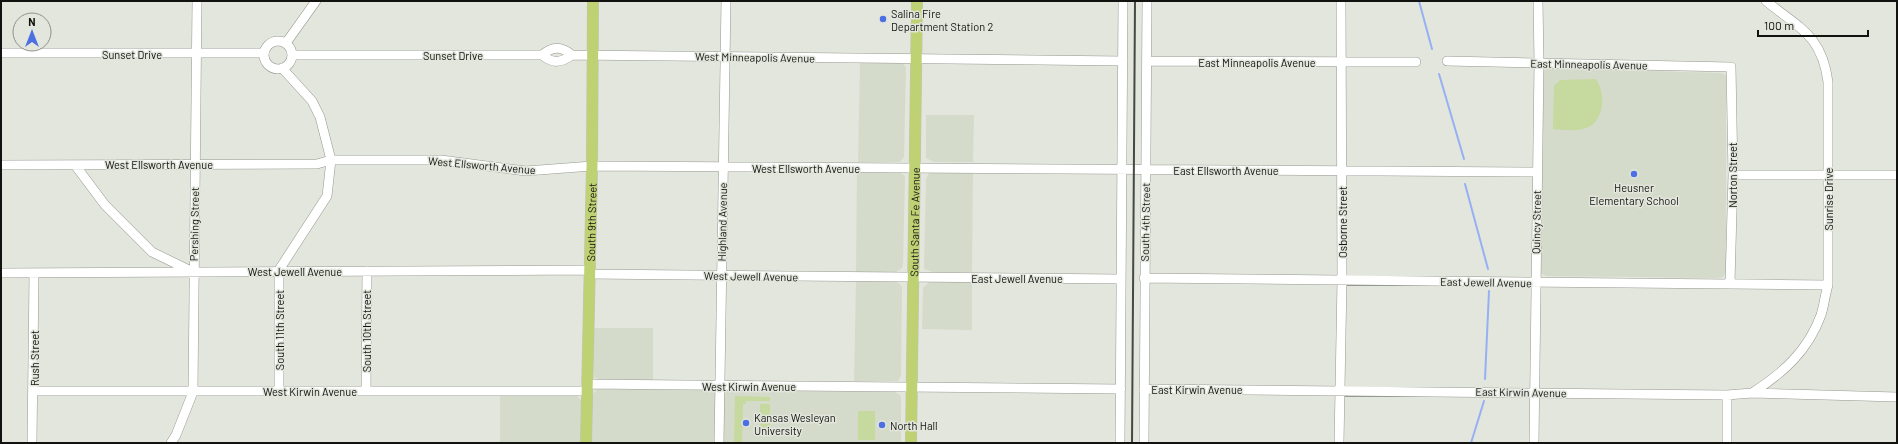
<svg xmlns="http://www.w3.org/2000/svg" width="1898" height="444" font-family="Barlow,sans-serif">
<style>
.built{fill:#d5dbcb}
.green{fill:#c6d99e}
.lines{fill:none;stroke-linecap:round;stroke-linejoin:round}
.stream{stroke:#96b0f4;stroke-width:2}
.minor-casing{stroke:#95988f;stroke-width:10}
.major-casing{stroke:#c1c2c1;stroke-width:12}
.minor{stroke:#fff;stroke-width:9}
.major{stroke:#bed274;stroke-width:11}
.rail{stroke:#464843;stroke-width:2}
.poi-dot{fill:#4c70e3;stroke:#e3e6dd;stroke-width:1.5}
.labels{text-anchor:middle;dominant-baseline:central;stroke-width:3;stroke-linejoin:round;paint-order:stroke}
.poi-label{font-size:11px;fill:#121310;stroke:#e3e6dd;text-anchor:start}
.street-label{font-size:11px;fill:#121310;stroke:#e3e6dd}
</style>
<rect width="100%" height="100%" fill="#e3e6dd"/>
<!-- built -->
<path class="built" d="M860 63H902L906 67 904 157 900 162H858Z
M1552 68 1721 73 1726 75V272L1723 277 1719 278 1547 276 1541 274 1543 72 1545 69Z
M926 115H974L973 162H934L926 158Z
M857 171 900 172 905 176 903 265 902 268 896 272 856 273Z
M933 172 973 173 972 272H933L924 269 926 179 929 173Z
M856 280 893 281 899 283 902 287 901 375 898 381H854Z
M929 282H972V330L922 329 923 288Z
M593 328H653V380L598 379 594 377Z
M597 389 895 392 899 394 901 397V443H592V395Z
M575 394 581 400V443H500V395Z"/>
<!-- green -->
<path class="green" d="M1596 79C1601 87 1603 95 1602 105 1598 134 1575 131 1553 129L1554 86 1560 80Z
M735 396 770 397V401H746V404H743L742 443H734Z
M760 404H770V431H760Z
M858 411H875V440H858Z"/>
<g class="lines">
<!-- stream -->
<path class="stream" d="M1419 1 1432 49
M1439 74 1464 159
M1465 184 1488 269
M1485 379 1489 291
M1471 443 1484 401"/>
<!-- minor casing -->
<g class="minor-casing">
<path id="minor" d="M264 55a14 14 0 1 1 28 0a14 14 0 1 1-28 0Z
M286 43 316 1
M1 53H262
M293 55H542C553 64 561 63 572 55L1123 61
M542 55C553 46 561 46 572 55
M1147 61 1416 62
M1447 61 1731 67 1733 175 1730 283
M1 165 317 164 331 160H441L526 171 592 166 1537 172
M75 165 105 205 152 252 191 271
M1733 175H1897
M1 273 589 270
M589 274 1121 279
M1144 278 1828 285
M586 384 1121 389
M1144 389 1727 395 1752 393 1897 397
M366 390 367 271
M34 391H586
M279 391V270L327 196 331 160 320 117 312 101 282 68
M1752 393C1783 373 1808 351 1821 315 1824 306 1825 295 1828 285V82C1822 35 1799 28 1766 1
M1727 395V443
M32 443 34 273
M171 443 176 435 193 392 197 1
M719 443 726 1
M1120 443 1123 1
M1144 443 1147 1
M1339 443 1342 280 1341 1
M1534 443 1539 63 1538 1"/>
</g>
<!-- major casing -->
<g class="major-casing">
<g id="major">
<path id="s1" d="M586 443 592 166 593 1"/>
<path id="s2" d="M911 443 917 1"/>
</g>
</g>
<!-- minor -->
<use href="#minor" class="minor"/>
<!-- major -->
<use href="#major" class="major"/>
<!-- rail -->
<path class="rail" d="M1132 443 1135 1"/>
</g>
<!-- markers -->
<g class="poi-dot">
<circle cx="883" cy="19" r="4"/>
<circle cx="1634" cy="174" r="4"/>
<circle cx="746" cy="423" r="4"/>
<circle cx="882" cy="425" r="4"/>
</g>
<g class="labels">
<!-- poi labels -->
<g class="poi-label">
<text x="891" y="13">Salina Fire<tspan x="891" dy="13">Department Station 2</tspan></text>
<text x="1634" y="187" text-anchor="middle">Heusner<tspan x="1634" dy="13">Elementary School</tspan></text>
<text x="754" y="417">Kansas Wesleyan<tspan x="754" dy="13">University</tspan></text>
<text x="890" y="425">North Hall</text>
</g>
<!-- street labels -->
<g class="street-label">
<text x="132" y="54">Sunset Drive</text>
<text x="453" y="55">Sunset Drive</text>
<text transform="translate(755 57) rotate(1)">West Minneapolis Avenue</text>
<text x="1257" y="62">East Minneapolis Avenue</text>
<text transform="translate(1589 64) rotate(1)">East Minneapolis Avenue</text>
<text x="159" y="164">West Ellsworth Avenue</text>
<text transform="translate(482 165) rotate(5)">West Ellsworth Avenue</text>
<text x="806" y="168">West Ellsworth Avenue</text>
<text x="1226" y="170">East Ellsworth Avenue</text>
<text transform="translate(1732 175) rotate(-90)">Norton Street</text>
<text transform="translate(1828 199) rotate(-90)">Sunrise Drive</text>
<text stroke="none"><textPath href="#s1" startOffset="221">South 9th Street</textPath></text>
<text transform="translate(722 222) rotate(-89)">Highland Avenue</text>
<text stroke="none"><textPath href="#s2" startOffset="221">South Santa Fe Avenue</textPath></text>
<text transform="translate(1145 222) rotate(-89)">South 4th Street</text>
<text transform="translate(1342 222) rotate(-90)">Osborne Street</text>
<text transform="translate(1536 222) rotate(-89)">Quincy Street</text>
<text transform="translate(194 224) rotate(-89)">Pershing Street</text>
<text x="295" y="271">West Jewell Avenue</text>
<text transform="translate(751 276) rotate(1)">West Jewell Avenue</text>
<text x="1017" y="278">East Jewell Avenue</text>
<text transform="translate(1486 282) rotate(1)">East Jewell Avenue</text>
<text transform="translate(279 330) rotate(-90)">South 11th Street</text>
<text transform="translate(366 331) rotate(-90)">South 10th Street</text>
<text transform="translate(34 358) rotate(-90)">Rush Street</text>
<text x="749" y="386">West Kirwin Avenue</text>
<text x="1197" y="389">East Kirwin Avenue</text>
<text x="310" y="391">West Kirwin Avenue</text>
<text transform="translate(1521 392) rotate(1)">East Kirwin Avenue</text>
</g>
</g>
<!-- border -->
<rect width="1898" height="444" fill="none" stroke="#121310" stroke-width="4"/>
<!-- north arrow -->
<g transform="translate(32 32)"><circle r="19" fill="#e3e6dd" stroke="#8f928b"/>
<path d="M0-3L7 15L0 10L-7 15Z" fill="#4c70e3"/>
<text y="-6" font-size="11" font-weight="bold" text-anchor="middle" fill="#121310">N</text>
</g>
<!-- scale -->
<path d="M1758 30v6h110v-6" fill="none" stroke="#121310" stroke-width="2"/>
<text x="1764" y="30" font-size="12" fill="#121310" stroke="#e3e6dd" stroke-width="3" paint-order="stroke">100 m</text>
</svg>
